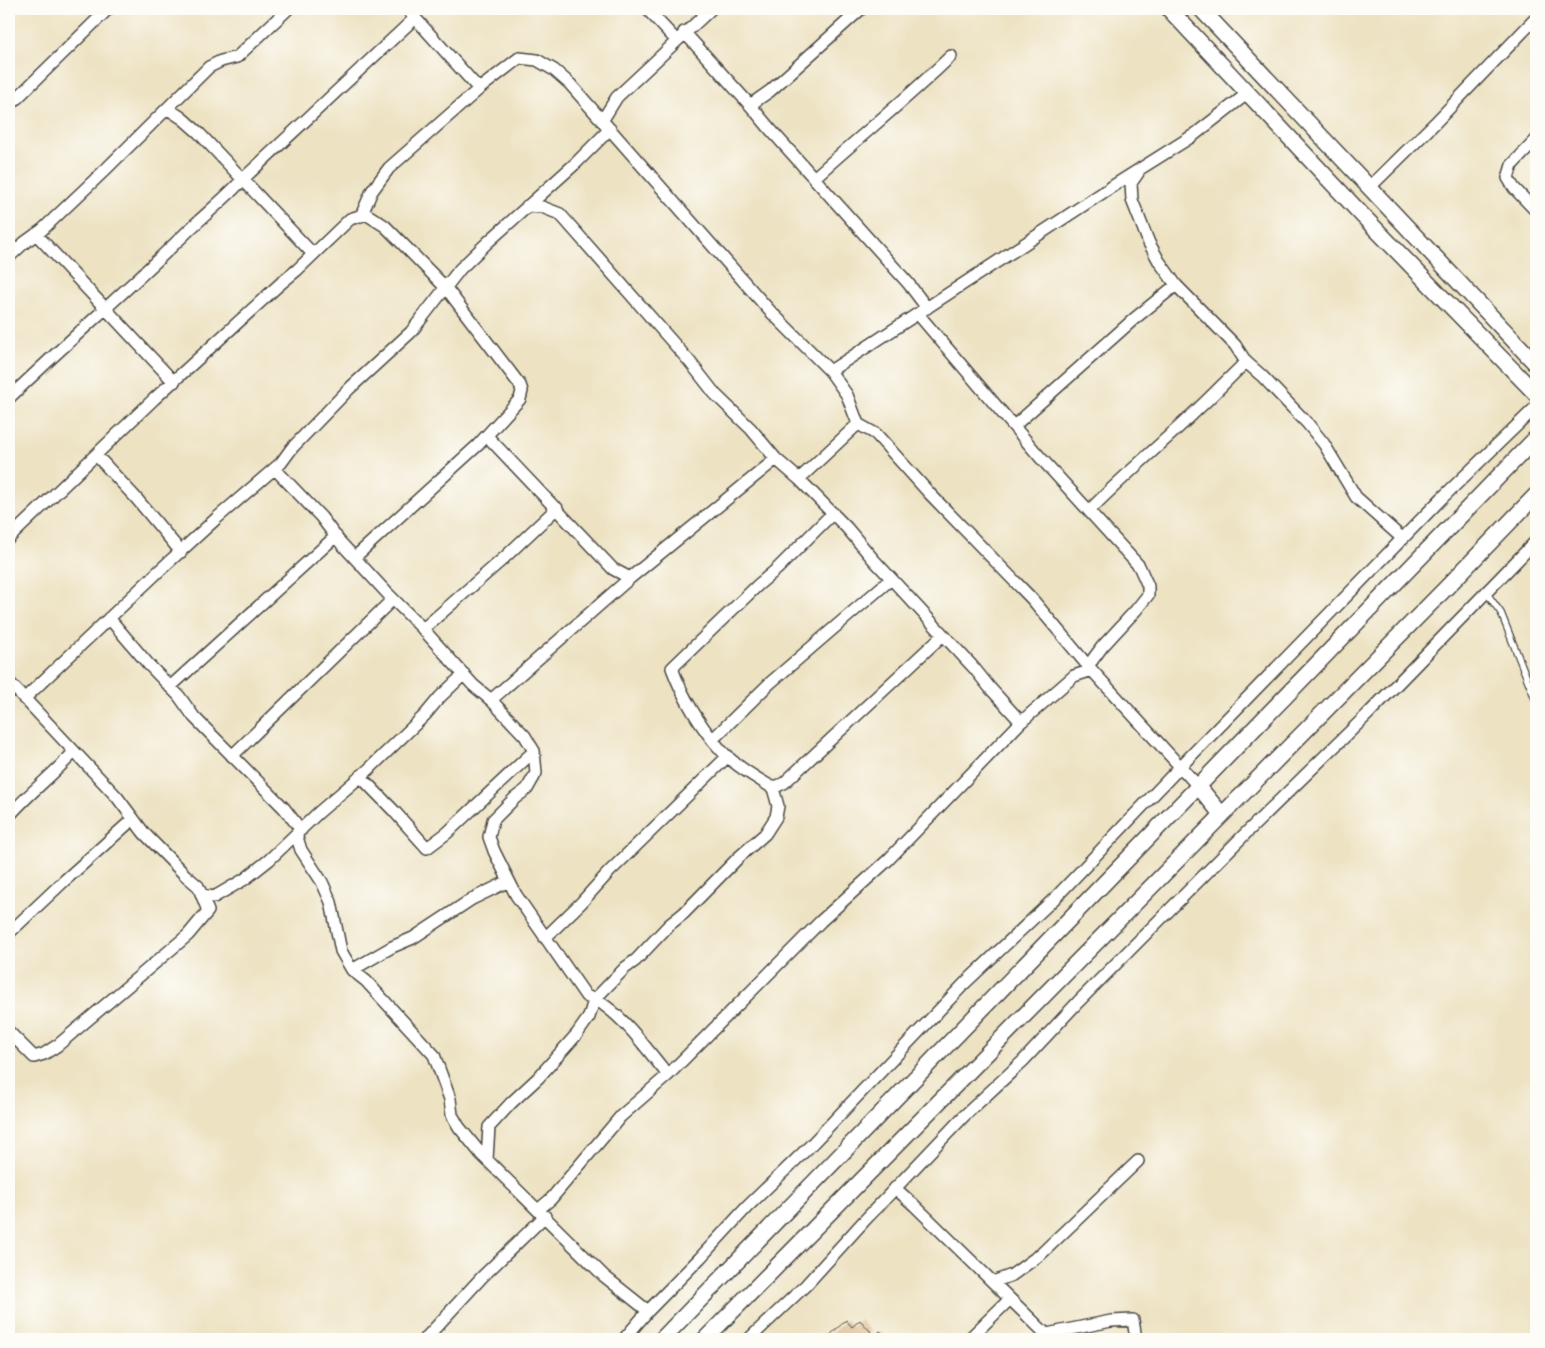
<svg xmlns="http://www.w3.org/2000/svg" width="1545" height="1348" font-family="Delius,sans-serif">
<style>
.building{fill:#dab482}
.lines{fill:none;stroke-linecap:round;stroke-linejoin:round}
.service-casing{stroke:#484642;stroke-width:8}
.minor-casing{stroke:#484642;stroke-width:14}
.tertiary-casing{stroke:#484642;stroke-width:18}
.service{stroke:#fff;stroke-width:5.5}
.minor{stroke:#fff;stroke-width:11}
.tertiary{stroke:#fff;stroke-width:15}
</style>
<rect width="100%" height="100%" fill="#fdfcf7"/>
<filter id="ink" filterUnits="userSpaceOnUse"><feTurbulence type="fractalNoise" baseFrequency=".02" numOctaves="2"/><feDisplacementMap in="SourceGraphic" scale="10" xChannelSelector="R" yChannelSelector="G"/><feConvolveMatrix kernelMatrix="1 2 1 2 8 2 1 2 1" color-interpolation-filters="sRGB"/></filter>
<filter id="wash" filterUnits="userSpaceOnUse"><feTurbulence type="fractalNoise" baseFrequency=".0096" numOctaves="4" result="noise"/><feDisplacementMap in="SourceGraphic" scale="20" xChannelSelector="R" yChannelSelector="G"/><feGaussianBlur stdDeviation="1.12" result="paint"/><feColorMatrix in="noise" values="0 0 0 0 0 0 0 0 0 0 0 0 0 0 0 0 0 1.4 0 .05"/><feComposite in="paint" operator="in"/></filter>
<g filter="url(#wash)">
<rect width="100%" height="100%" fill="#ede2c2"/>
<g id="blocks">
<!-- building -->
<path class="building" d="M846 1320 852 1327 860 1320 871 1332 863 1339H829L827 1338Z
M880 1331 889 1339H872Z"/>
</g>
</g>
<g filter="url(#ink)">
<use href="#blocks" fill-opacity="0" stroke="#484642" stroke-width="1"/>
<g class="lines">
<!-- service casing -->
<g class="service-casing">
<path id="service" d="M1486 592 1501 613 1536 701"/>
</g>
<!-- minor casing -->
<g class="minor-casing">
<path id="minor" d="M407 9 479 89
M647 9 676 40
M684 32 750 105 770 91 861 9
M750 105 770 129 908 283 927 308
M9 106 108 9
M168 109 182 118 199 133 313 254
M602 121 617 97 711 9
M1536 140 1512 165 1508 178 1514 188 1536 211
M1138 173 1131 183 1132 200 1149 243 1159 261 1176 285 1235 345 1246 362 1262 376 1308 424 1324 444 1356 497 1403 539
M814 178C859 137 907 99 951 56
M1370 187 1435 123 1536 18
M527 206 542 207 560 214 690 362 715 394 751 429 776 459 799 479 847 528 873 559 974 668 990 688 1021 722
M361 216 372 191 389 168 479 89 519 58 537 60 554 70 570 84 769 310 830 371 847 395 858 424 876 434 930 494 1032 599 1088 666 1198 786
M36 234 174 382
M9 257 24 243 42 230 105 170 209 67 221 61 237 57 288 9
M918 314 1039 456 1139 566 1148 586V595L1136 610 1102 647 1088 666
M830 371 1116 184 1194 135 1248 93
M9 398C68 341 131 287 190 229 208 212 227 197 243 179L415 18
M1014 426 1134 319 1176 285
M487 436 613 569 630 578
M96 455 136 498 181 552
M275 469 321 517 339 541 387 593 423 629 473 685 491 700 525 736 534 751 447 833 427 848 394 811 360 776
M799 479 858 424
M1089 511C1124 475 1163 443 1199 408 1215 393 1230 377 1246 362
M833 513 777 569 758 585 672 668C682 696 700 726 720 749 734 765 755 777 773 788L784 783 943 635
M9 538 154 399 280 284 297 270 350 219 366 214 385 226 446 288 520 385 522 391 520 399 478 445 355 557
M109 618 149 665 179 696 194 717 284 808 301 830
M423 629 504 558 557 508
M9 682 117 797 144 833 185 875 198 886 208 911 188 935 58 1045 44 1054 34 1057 9 1032
M170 687 336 536
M24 699 160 570 218 517 281 463 292 448 350 388 411 332 460 269 488 242 576 163 610 129
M491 700 630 578 776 459
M713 739 770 683 891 579
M534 751 536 773 527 789 515 798 493 820 489 837 494 851 516 895 586 996C592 999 599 1001 604 1005 629 1023 648 1051 668 1075
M232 756 393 599
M9 816C29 793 53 775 74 752
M296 834 301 850 322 882 331 902 341 951 352 970 366 981 434 1055 450 1099 452 1115 459 1127 481 1154 604 1276 648 1311
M202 895 214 897 245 879 269 860 318 813 368 770 425 715 440 697 464 674
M9 933 64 881 133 819
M545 938 581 903 609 872 728 756
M352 970 392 947 413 938 472 899 509 881
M487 1159 489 1127 511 1103 538 1078 577 1034 589 1017 594 1000 625 968 636 960 669 925 684 913 739 857 765 834 776 817 778 806 773 788
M895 1188 915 1206 1051 1339
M538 1210 551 1199 621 1116 668 1075 821 921 888 860 1021 722 1074 676 1092 670
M993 1282 1012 1275 1041 1254 1138 1161
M1047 1334 1111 1321 1133 1320 1136 1339
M425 1339 482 1277 545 1216
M624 1339 648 1311 700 1258 747 1207 809 1147 965 983 1056 897 1180 767 1442 498 1536 407
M749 1339 806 1285 864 1221 964 1116 1023 1061 1078 1002 1246 833 1369 713 1536 541
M969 1339 1010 1299"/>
</g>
<!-- tertiary casing -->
<g class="tertiary-casing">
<path id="tertiary" d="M1169 9 1363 216 1536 394
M1201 9 1536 364
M1198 786 1222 815
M662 1339 1536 438
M705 1339 1446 588 1536 495"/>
</g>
<!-- service -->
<use href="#service" class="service"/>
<!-- minor -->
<use href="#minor" class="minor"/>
<!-- tertiary -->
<use href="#tertiary" class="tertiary"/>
</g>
</g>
<!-- margin -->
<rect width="1545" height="1348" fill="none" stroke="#fdfcf7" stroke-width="30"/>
</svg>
